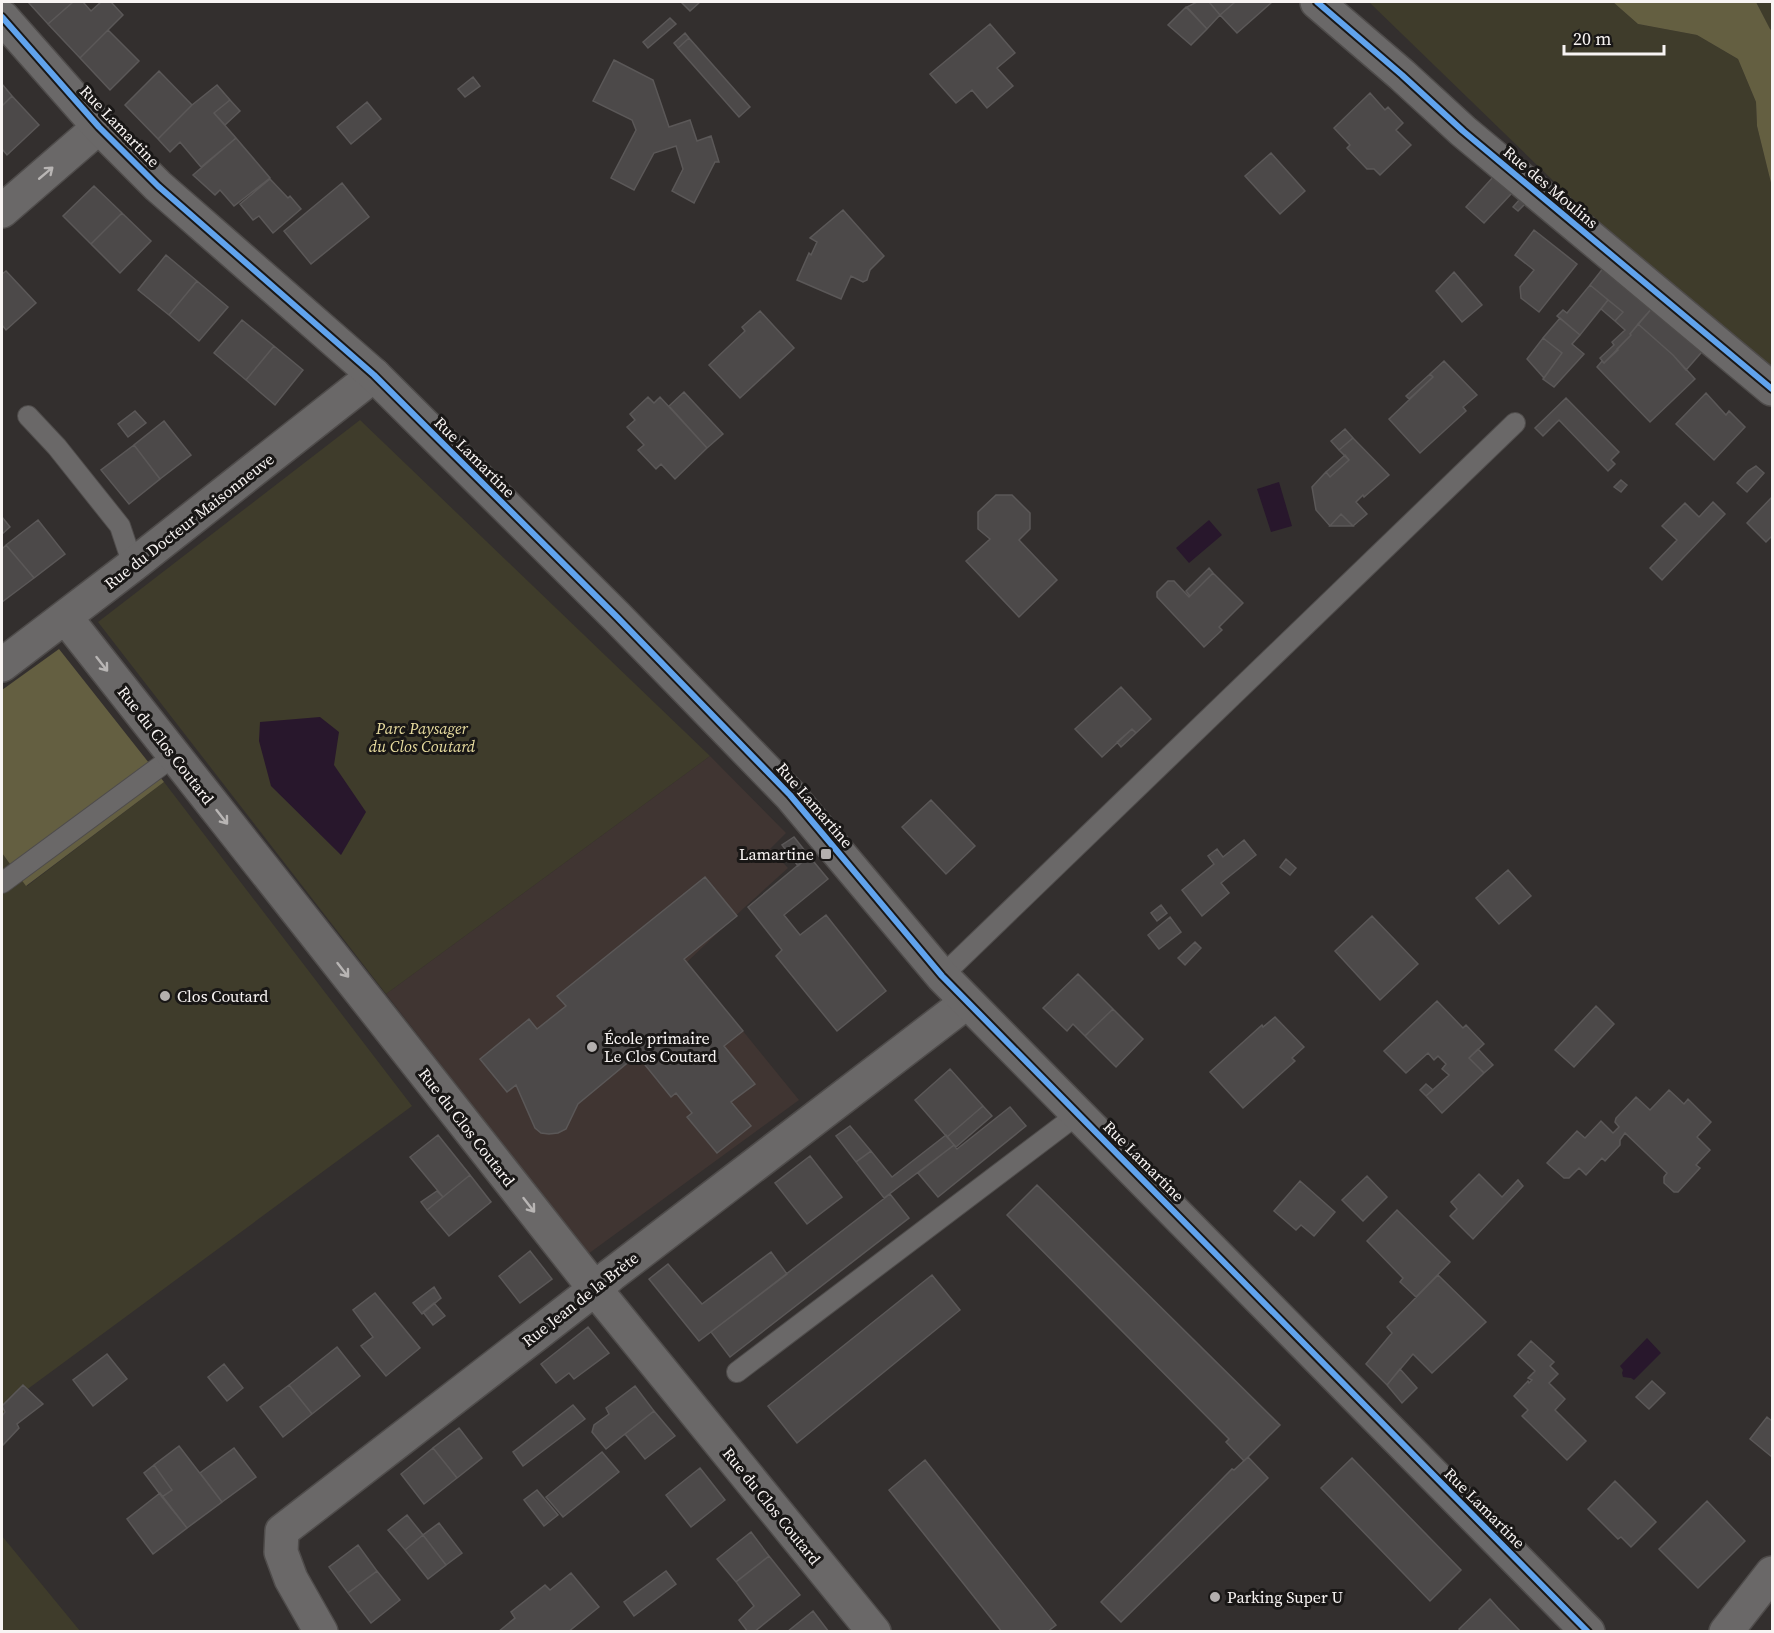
<svg xmlns="http://www.w3.org/2000/svg" width="1774" height="1633" font-family="'Source Serif 4',serif">
<style>
.built{fill:#403532}
.green{fill:#3f3c2b}
.forest{fill:#645f41}
.water{fill:#28172c}
.building{fill:#4c4949;stroke:#5b5858;stroke-width:1.5}
.lines{fill:none;stroke-linecap:round;stroke-linejoin:round}
.service-casing{stroke:#4f4c4b;stroke-width:22}
.minor-casing{stroke:#4f4c4b;stroke-width:36}
.tertiary-casing{stroke:#4f4c4b;stroke-width:36}
.service{stroke:#6a6868;stroke-width:20}
.minor{stroke:#6a6868;stroke-width:33}
.tertiary{stroke:#6a6868;stroke-width:33}
.cycleway-casing{stroke:#191716;stroke-width:10}
.cycleway{stroke:#60a3ed;stroke-width:6}
.oneway{stroke:#b8b5b4}
.poi-dot{fill:#b3afae;stroke:#191716;stroke-width:2}
.labels{text-anchor:middle;dominant-baseline:central;stroke-width:6;stroke-linejoin:round;paint-order:stroke}
.street-label{font-size:16px;fill:#f8f4f3;stroke:#191716}
.park-label{font-size:16px;font-style:italic;fill:#e8dc9f;stroke:#191716}
.poi-label{font-size:16px;fill:#f8f4f3;stroke:#191716;text-anchor:start}
</style>
<rect width="100%" height="100%" fill="#332f2e"/>
<!-- built -->
<path class="built" d="M710 756 786 833 770 849 788 868 745 907 687 962 799 1100 588 1254 386 994Z"/>
<!-- green -->
<path class="green" d="M1369 2H1613L1638 24 1697 35 1738 59 1756 102 1757 126 1772 187V377L1605 231Z
M1756 2H1772V31L1770 30Z
M360 420 710 756 386 994 98 622Z
M164 782 412 1106 25 1391 2 1419V853L27 886Z
M2 1536 80 1631H2Z"/>
<!-- forest -->
<path class="forest" d="M1613 2H1756L1770 29 1772 31V187L1757 126 1756 102 1738 59 1697 35 1638 24Z
M59 649 164 782 26 886 2 853V690Z"/>
<!-- water -->
<path class="water" d="M1279 482 1292 526 1271 532 1257 489Z
M1209 520 1222 535 1189 563 1176 548Z
M320 717 339 732 334 765 366 812 341 855 271 786 259 741 260 722Z
M1647 1338 1661 1353 1634 1380 1631 1378 1623 1377 1622 1373 1623 1370 1620 1366Z"/>
<!-- building -->
<path class="building" d="M28 2H73L48 24Z
M73 2H83L91 11 101 2H111L123 15 80 58 48 24Z
M681 2H700L690 11Z
M1197 2H1209L1220 15 1207 29 1187 7Z
M1209 2H1235L1220 15Z
M1235 2H1272L1237 33 1220 15Z
M1186 7 1207 29 1191 45 1168 25Z
M670 18 676 24 648 48 643 42Z
M990 24 1015 53 997 68 1013 86 987 108 972 90 956 103 930 74Z
M108 30 139 61 110 90 80 58Z
M685 33 689 38 678 48 674 43Z
M689 38 750 107 739 117 678 48Z
M614 60 653 80 669 127 690 120 697 141 711 136 719 162H715L694 203 672 191 683 169 676 146 654 153 634 190 611 178 636 130 632 120 593 101Z
M159 71 192 105 158 139 125 105Z
M473 77 480 86 465 97 458 89Z
M2 84 12 96 2 106Z
M217 85 230 100 214 113 236 138 201 167 180 142 170 152 158 139 192 105Z
M1370 93 1385 110 1388 107 1403 123 1396 130 1411 145 1380 175 1374 169H1367L1347 148 1350 145 1334 128Z
M12 96 39 125 7 155 2 149V106Z
M230 100 240 111 225 125 214 113Z
M367 102 381 119 351 144 337 127Z
M236 138 270 178 234 206 220 190 215 195 193 175Z
M1271 153 1305 191 1280 214 1245 176Z
M1494 176 1512 193 1484 223 1466 207Z
M270 179 288 198 290 196 301 209 273 233 259 216 253 220 240 204Z
M342 183 369 217 311 264 284 231Z
M94 186 122 213 91 244 63 216Z
M1520 199 1525 204 1518 211 1513 207Z
M843 210 884 256 870 270 867 280 863 282 851 276 841 299 797 280 809 253 811 255 817 242 810 238Z
M122 213 151 241 120 273 91 244Z
M1534 230 1577 264 1539 312 1521 298 1520 287 1534 270 1515 255Z
M166 255 197 281 169 315 138 290Z
M1604 267 1653 307 1630 334 1631 335 1604 363 1600 358 1614 345 1612 342 1625 330 1615 321 1623 312 1590 285Z
M6 271 36 303 6 330 2 325V274Z
M1454 272 1482 305 1462 322 1436 291Z
M197 281 228 307 199 341 169 315Z
M1590 285 1608 300 1580 335 1557 316 1563 310 1567 313Z
M1608 300 1623 312 1615 321 1601 309Z
M1653 307 1701 346V353L1686 370 1673 355 1638 324Z
M760 311 794 348 740 398 709 365 745 331 742 327Z
M1560 318 1580 335 1572 344 1584 354 1554 387 1543 379 1562 353 1543 338Z
M242 320 274 346 246 380 214 353Z
M1638 324 1673 355 1695 379 1650 422 1597 367 1602 361 1604 363 1618 350 1617 349 1631 335 1630 334Z
M1543 338 1562 353 1544 378 1527 359Z
M274 346 303 370 275 405 246 380Z
M1444 361 1477 395 1463 407 1466 411 1420 453 1389 419 1433 377 1430 374Z
M1430 374 1433 377 1409 399 1406 396Z
M684 392 723 434 707 448 669 406Z
M1706 393 1726 415 1729 411 1745 427 1714 460 1676 424Z
M648 397 654 403 660 397 707 448 675 479 661 464 656 469 638 450 644 445 627 427 635 420 630 414Z
M1566 398 1619 452 1611 460 1615 464 1608 471 1559 420 1543 436 1535 428Z
M135 411 146 423 128 437 118 424Z
M164 421 191 455 160 479 134 445Z
M1345 429 1353 438 1339 450 1331 441Z
M1353 438 1389 475 1364 497 1363 495 1356 502 1367 514 1353 526 1341 514 1330 526 1316 510 1312 487 1326 472 1330 477 1349 460 1339 450Z
M134 445 160 479 129 504 101 470Z
M1345 455 1349 460 1330 477 1326 472Z
M1756 466 1764 473 1747 492 1737 483 1748 471Z
M1621 480 1627 485 1621 492 1614 487Z
M996 495H1012L1030 513V529L1019 540 1057 580 1019 617 966 561 990 539 978 529V512Z
M1772 497V536L1766 542 1747 523Z
M1713 502 1725 514 1662 580 1650 568 1677 540 1662 526 1685 503 1699 517Z
M1341 514 1353 526H1330Z
M2 517 10 527 2 534Z
M38 520 65 554 34 578 6 545Z
M6 545 34 578 2 602V549Z
M1209 568 1213 573 1190 596 1186 591Z
M1213 573 1243 603 1219 627 1222 630 1204 647 1157 597V592L1168 581H1174L1189 597Z
M1121 687 1151 719 1136 733 1132 729 1102 757 1075 729Z
M1132 729 1136 733 1121 747 1117 742Z
M931 800 975 846 946 874 902 827Z
M794 837 809 856 798 866 782 845Z
M1244 840 1256 855 1221 883 1229 893 1202 916 1182 890 1214 864 1208 856 1217 849 1223 857Z
M809 856 828 879 784 915 800 935 826 915 886 991 837 1031 776 956 782 950 748 907Z
M1286 859 1296 868 1290 875 1280 867Z
M1508 870 1531 896 1499 924 1476 898Z
M705 877 737 916 684 959 743 1031 724 1046 755 1084 731 1102 751 1126 717 1153 687 1117 692 1113 676 1093 671 1097 637 1055 578 1104 566 1129 558 1133 549 1134 541 1133 535 1128 516 1085 507 1092 480 1059 529 1019 537 1029 566 1006 557 996Z
M1161 905 1167 913 1157 921 1151 913Z
M1372 916 1418 964 1380 1000 1335 951Z
M1170 917 1181 932 1159 949 1148 935Z
M1195 942 1201 948 1185 965 1178 958Z
M1078 974 1113 1009 1085 1036 1073 1024 1067 1031 1043 1008Z
M1437 1001 1463 1028 1466 1025 1484 1044 1469 1058 1484 1073 1442 1113 1426 1096 1449 1075 1442 1069 1446 1064 1438 1056 1434 1060 1428 1053 1406 1073 1384 1051Z
M1596 1006 1614 1024 1574 1067 1555 1050Z
M1113 1009 1143 1039 1116 1067 1085 1036Z
M1275 1017 1304 1047 1292 1058 1295 1061 1243 1108 1210 1072 1262 1025 1263 1027Z
M1478 1049 1493 1065 1484 1073 1469 1058Z
M950 1069 983 1106 947 1137 915 1100Z
M1426 1084 1433 1090 1426 1096 1420 1090Z
M1669 1090 1684 1104 1688 1099 1711 1122 1697 1137 1710 1150 1696 1165 1700 1168 1678 1192H1674L1664 1183V1177L1667 1173 1625 1133 1620 1140V1145L1605 1161 1602 1158 1586 1175 1579 1168 1569 1178H1564L1547 1163 1577 1131 1585 1138 1601 1121 1613 1133 1619 1127 1615 1122 1616 1118 1636 1097 1650 1110Z
M983 1106 992 1116 956 1147 947 1137Z
M1010 1107 1026 1126 938 1197 918 1173 954 1145 957 1149Z
M850 1126 871 1151 856 1162 836 1136Z
M438 1135 470 1175 443 1197 410 1157Z
M946 1135 954 1145 884 1198 856 1162 871 1151 892 1177Z
M810 1156 842 1197 807 1224 775 1183Z
M1479 1174 1502 1197 1518 1180 1523 1186 1473 1239 1450 1216 1457 1209 1451 1202Z
M470 1175 491 1202 449 1236 427 1210Z
M1367 1176 1387 1197 1363 1221 1342 1200Z
M1300 1181 1335 1212 1314 1236 1301 1225 1296 1230 1274 1211Z
M1037 1185 1280 1425 1244 1461 1226 1442 1229 1439 1007 1215Z
M437 1191 443 1197 427 1210 421 1202Z
M890 1194 909 1218 730 1357 711 1332Z
M1397 1210 1450 1262 1416 1297 1400 1282 1403 1278 1367 1241Z
M530 1251 552 1279 520 1303 499 1276Z
M771 1252 787 1274 699 1341 649 1279 668 1264 702 1304Z
M932 1275 960 1310 797 1443 768 1406Z
M1438 1275 1486 1322 1432 1373 1413 1354 1387 1385 1366 1364 1392 1333 1387 1327Z
M434 1287 441 1298 422 1314 413 1303Z
M375 1293 420 1348 386 1376 361 1346 373 1337 353 1310Z
M434 1303 445 1316 433 1325 423 1312Z
M588 1327 609 1353 574 1379 569 1373 556 1383 541 1364Z
M1531 1341 1554 1362 1550 1366 1558 1374 1549 1383 1565 1399 1555 1410 1586 1441 1567 1460 1522 1416 1528 1410 1514 1396 1528 1381 1529 1383 1532 1380 1528 1378 1535 1371 1518 1355Z
M337 1347 360 1376 312 1414 289 1385Z
M107 1354 127 1379 93 1406 73 1380Z
M224 1364 243 1388 227 1401 208 1377Z
M1400 1369 1417 1388 1402 1403 1387 1385Z
M1652 1381 1665 1393 1649 1409 1636 1397Z
M23 1385 43 1404 17 1424 19 1428 2 1446V1416L5 1412 2 1406Z
M289 1385 312 1414 283 1437 260 1407Z
M635 1386 654 1411 606 1449 592 1432 594 1425 609 1414 606 1408Z
M573 1405 585 1419 523 1466 513 1452Z
M654 1411 675 1436 645 1459 625 1434Z
M1767 1417 1772 1421V1457L1750 1439Z
M459 1428 482 1458 457 1478 433 1448Z
M179 1446 222 1502 187 1528 162 1497 172 1490 154 1465Z
M234 1448 256 1477 222 1502 200 1473Z
M433 1448 457 1478 424 1504 401 1474Z
M602 1452 619 1472 563 1517 546 1497Z
M1248 1457 1268 1478 1121 1622 1101 1602 1232 1469 1234 1470Z
M1352 1458 1461 1570 1430 1601 1321 1488Z
M925 1460 1056 1625 1047 1632H1002L889 1490Z
M154 1465 172 1490 162 1497 144 1473Z
M700 1468 725 1500 691 1527 666 1495Z
M1615 1481 1656 1522 1631 1547 1621 1537 1618 1539 1588 1509Z
M537 1490 558 1515 544 1526 524 1500Z
M160 1493 187 1528 153 1554 127 1519Z
M1707 1501 1745 1541 1698 1588 1659 1549Z
M407 1515 423 1535 405 1550 388 1530Z
M439 1523 462 1553 446 1565 423 1535Z
M751 1532 769 1556 736 1582 717 1559Z
M423 1535 446 1565 428 1579 405 1550Z
M358 1545 377 1571 348 1593 329 1567Z
M769 1556 800 1595 754 1632H748L739 1620 754 1606 736 1582Z
M377 1571 400 1600 371 1623 348 1593Z
M666 1571 676 1584 634 1616 624 1602Z
M571 1573 599 1607 568 1632H498L515 1618 511 1612 545 1585 550 1590Z
M1490 1599 1498 1608 1521 1632H1461L1459 1629Z
M813 1611 829 1632H787Z"/>
<g class="lines">
<!-- service casing -->
<g class="service-casing">
<path id="service" d="M28 416 57 447 120 526 133 565
M2 883 174 756
M942 976 1515 423
M737 1372 1078 1114"/>
</g>
<!-- minor casing -->
<g class="minor-casing">
<path id="minor" d="M1317 2 1402 75 1463 131 1772 389
M2 211 99 127
M66 618 595 1289 874 1632
M2 665 133 565 374 375
M321 1632 291 1579 281 1552 282 1531 595 1289 611 1275 967 1002
M1726 1632 1772 1573"/>
</g>
<!-- tertiary casing -->
<g class="tertiary-casing">
<path id="tertiary" d="M2 17 99 127 158 186 374 375 617 617 790 795 942 976 1588 1632"/>
</g>
<!-- service -->
<use href="#service" class="service"/>
<!-- minor -->
<use href="#minor" class="minor"/>
<!-- tertiary -->
<use href="#tertiary" class="tertiary"/>
<!-- cycleway casing -->
<g class="cycleway-casing">
<path id="cycleway" d="M1317 2 1402 75 1463 131 1772 389
M2 17 99 127 158 186 374 375 617 617 790 795 942 976 1588 1632"/>
</g>
<!-- cycleway -->
<use href="#cycleway" class="cycleway"/>
</g>
<!-- one-way arrows -->
<defs><path id="oneway-shaft" d="M-6 0H5M1.5-3L5.5 0L1.5 3" fill="none" stroke-width="1.6" stroke-linecap="round" stroke-linejoin="round" transform="scale(1.5)"/></defs>
<g class="oneway">
<use href="#oneway-shaft" transform="translate(46 173) rotate(-40)"/>
<use href="#oneway-shaft" transform="translate(102 664) rotate(52)"/>
<use href="#oneway-shaft" transform="translate(222 817) rotate(52)"/>
<use href="#oneway-shaft" transform="translate(343 970) rotate(52)"/>
<use href="#oneway-shaft" transform="translate(529 1205) rotate(52)"/>
</g>
<!-- markers -->
<g class="poi-dot">
<rect x="820" y="848" width="12" height="12" rx="3"/>
<circle cx="165" cy="996" r="6"/>
<circle cx="592" cy="1047" r="6"/>
<circle cx="1215" cy="1597" r="6"/>
</g>
<g class="labels">
<!-- street labels -->
<g class="street-label">
<text transform="translate(120 126) rotate(46)">Rue Lamartine</text>
<text transform="translate(1551 187) rotate(40)">Rue des Moulins</text>
<text transform="translate(475 457) rotate(45)">Rue Lamartine</text>
<text transform="translate(189 521) rotate(-38)">Rue du Docteur Maisonneuve</text>
<text transform="translate(166 745) rotate(52)">Rue du Clos Coutard</text>
<text transform="translate(815 805) rotate(49)">Rue Lamartine</text>
<text transform="translate(467 1127) rotate(52)">Rue du Clos Coutard</text>
<text transform="translate(1144 1161) rotate(45)">Rue Lamartine</text>
<text transform="translate(580 1299) rotate(-38)">Rue Jean de la Brète</text>
<text transform="translate(772 1506) rotate(51)">Rue du Clos Coutard</text>
<text transform="translate(1485 1508) rotate(45)">Rue Lamartine</text>
</g>
<!-- park labels -->
<g class="park-label">
<text x="422" y="728">Parc Paysager<tspan x="422" dy="18">du Clos Coutard</tspan></text>
</g>
<!-- poi labels -->
<g class="poi-label">
<text x="814" y="854" text-anchor="end">Lamartine</text>
<text x="177" y="996">Clos Coutard</text>
<text x="604" y="1038">École primaire<tspan x="604" dy="18">Le Clos Coutard</tspan></text>
<text x="1227" y="1597">Parking Super U</text>
</g>
</g>
<!-- border -->
<rect width="1774" height="1633" fill="none" stroke="#f8f4f3" stroke-width="6"/>
<!-- scale -->
<path d="M1564 45v9h100v-9" fill="none" stroke="#f8f4f3" stroke-width="3"/>
<text x="1573" y="45" font-size="18" fill="#f8f4f3" stroke="#191716" stroke-width="4.5" paint-order="stroke">20 m</text>
</svg>
